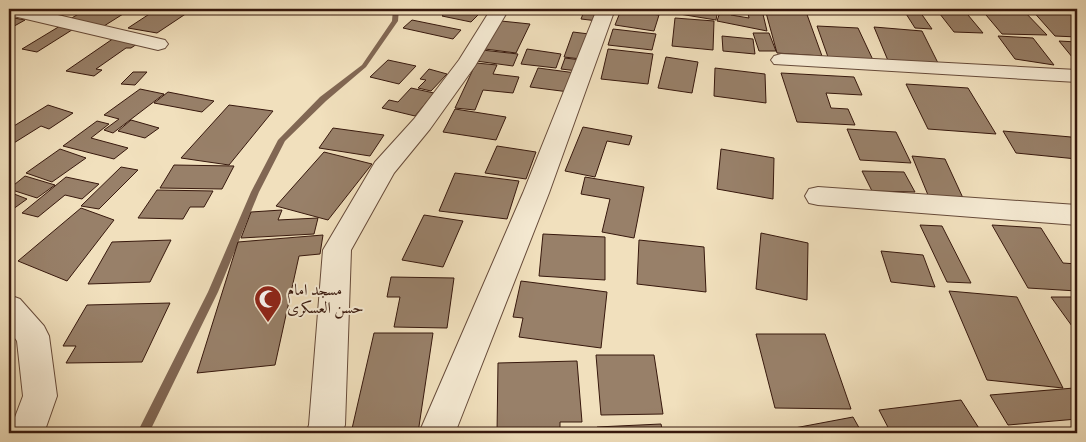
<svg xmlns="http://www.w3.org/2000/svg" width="1086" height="442" font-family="'Libre Bodoni',Amiri,serif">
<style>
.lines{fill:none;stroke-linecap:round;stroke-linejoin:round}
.stream{fill:#816753;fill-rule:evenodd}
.building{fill:#988069;stroke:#37180d}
.street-casing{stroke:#664a39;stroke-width:2}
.street{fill:#f6ebd4;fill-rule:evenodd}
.labels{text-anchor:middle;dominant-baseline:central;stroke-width:4;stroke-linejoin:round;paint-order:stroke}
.poi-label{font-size:16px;fill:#37180d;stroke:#f6ebd4;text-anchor:start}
</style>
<rect width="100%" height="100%" fill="#f1e0bd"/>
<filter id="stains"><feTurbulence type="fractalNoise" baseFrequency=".004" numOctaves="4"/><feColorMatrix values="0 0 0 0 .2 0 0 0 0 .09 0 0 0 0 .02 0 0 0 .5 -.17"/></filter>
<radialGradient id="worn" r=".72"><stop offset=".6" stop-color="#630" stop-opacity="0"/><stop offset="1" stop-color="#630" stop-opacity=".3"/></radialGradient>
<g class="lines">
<!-- stream -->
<path class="stream" d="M393 9H399L398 21 366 67 326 101 285 141 259 192 218 292 149 433H137L208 292 251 192 278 140 320 97 362 65 392 21Z"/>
</g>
<!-- building -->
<path class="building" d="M47 9H73L60 17 39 13Z
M87 9H131L104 26 70 19Z
M157 9H193L157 33 128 28Z
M450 9H484L471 22 442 16Z
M585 9H602L598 21 581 19Z
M667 9 709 13 710 9H718L716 20 667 12Z
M721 9H733L731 15 749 18 747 9 762 10 767 31 717 21Z
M765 9H805L822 56 777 53Z
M903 9H918L932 29 915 28Z
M936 9H963L983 33 954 32Z
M981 9H1022L1047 35 1002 34Z
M1031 9 1072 10 1077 16V37L1055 36Z
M621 10 659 15 654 31 615 25Z
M9 17 25 20 9 29Z
M675 18 714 21 713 50 672 46Z
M412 20 461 30 453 39 403 28Z
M501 21 530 24 516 53 485 49Z
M60 26 75 28 37 52 22 49Z
M817 26 858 28 873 60 828 57Z
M874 27 922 31 940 67 889 63Z
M613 29 656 34 652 50 608 45Z
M573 32 589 34 581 59 564 57Z
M753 33H769L776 51H759Z
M722 36 753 39 755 54 723 51Z
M998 36 1033 38 1054 65 1015 59Z
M114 38 140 42 131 48H126L96 69 102 70 94 76 66 71Z
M1059 41 1077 42V63Z
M527 49 561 54 556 68 521 64Z
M608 49 653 54 648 84 601 79Z
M482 50 518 54 513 66 476 61Z
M666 57 698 62 692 93 658 88Z
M565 58 581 60 578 71 561 69Z
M388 60 416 66 399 84 370 77Z
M476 63 497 65 493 74 519 77 513 93 483 90 475 110 455 108Z
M538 68 576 73 569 92 530 87Z
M715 68 765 74 766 103 714 96Z
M429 69 447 74 431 91 418 88 426 80 420 79Z
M133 72H147L135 85 121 84Z
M781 73 854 77 862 95 826 93 831 108 848 109 855 125 797 122Z
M906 84 968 88 996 134 928 129Z
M411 88 434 93 415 116 382 108 389 100 398 102Z
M140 89 164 94 113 133 104 130 119 119 104 115Z
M168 92 214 101 202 112 154 103Z
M48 105 73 113 49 129 41 126 9 146V129Z
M229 105 273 111 229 165 181 158Z
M455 109 506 117 496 140 443 132Z
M131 120 159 128 145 138 118 131Z
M97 121 109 124 91 138 128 148 114 159 63 146Z
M583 127 632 136 629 145 607 141 595 177 565 171Z
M333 128 384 135 370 156 319 148Z
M847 129 896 132 911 163 860 160Z
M1003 131 1071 137 1077 146V159L1016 153Z
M497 146 536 152 526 179 485 173Z
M60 149 86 158 52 182 26 173Z
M721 149 774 158 773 199 717 189Z
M324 152 372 164 328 220 276 206Z
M912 156 945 159 963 198 928 195Z
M174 165 234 166 222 189 160 188Z
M121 167 138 170 99 209 81 206Z
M862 171 904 172 915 192 872 191Z
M455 173 519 181 507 219 439 211Z
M25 176 55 185 37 198 9 189Z
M66 177 99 184 82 199 65 195 38 217 22 213Z
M585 177 644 187 634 238 602 232 610 199 581 194Z
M157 190 213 191 204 207H190L183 219 138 218Z
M9 192 27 199 9 212Z
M81 208 114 220 67 281 18 261Z
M282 210 278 220 318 218 314 234 241 238 251 212Z
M424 215 463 221 443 267 402 260Z
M920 225 942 226 971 283 947 282Z
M992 225 1041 228 1063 263 1077 264V291L1028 288Z
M761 233 808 243 807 300 756 289Z
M543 234 605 237V280L539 276Z
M323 235 320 254 299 256 275 365 197 373 238 242Z
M171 240 150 282 88 284 112 242Z
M639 240 704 247 706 292 637 284Z
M881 251 923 255 935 287 891 282Z
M391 277 454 278 447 328 394 327 400 297H387Z
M521 281 607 292 601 348 519 337 523 318 513 317Z
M949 291 1017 297 1063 388 987 380Z
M1051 297H1077V333Z
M170 303 142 362 66 363 76 346H63L87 305Z
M374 333H433L418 433H351Z
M756 334H825L851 409 775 408Z
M596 355H654L663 414 601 415Z
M577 361 582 422H560V433H497L498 363Z
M1074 388 1077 392V419L1008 425 990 395Z
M961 400 982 433H891L879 410Z
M853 417 862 433H768Z
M661 424 663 433H598L597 427Z"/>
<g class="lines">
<!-- street casing -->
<g class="street-casing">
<path id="street" d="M9 9H32L165 40 168 44 165 48 158 50 9 15Z
M491 9H509L475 66 430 129 394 173 351 250 345 425 342 433H306L309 425 323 250 375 162 414 119 459 60Z
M597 9H615L549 193 455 433H419L523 193Z
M781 54 1077 70V82L774 64 771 60 774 56Z
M818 187 1077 205V225L818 205 809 203 805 196 809 189Z
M9 295 20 299 44 326 49 336 57 396 44 433H9L23 396 17 341 9 330Z"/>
</g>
<!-- street -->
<use href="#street" class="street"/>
</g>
<!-- icons -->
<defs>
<g id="mosque-pin" transform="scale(1.4375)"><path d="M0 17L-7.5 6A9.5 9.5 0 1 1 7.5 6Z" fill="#8f2418" stroke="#f6ebd4"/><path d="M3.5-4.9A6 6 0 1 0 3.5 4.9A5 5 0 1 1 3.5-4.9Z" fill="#fff"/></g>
</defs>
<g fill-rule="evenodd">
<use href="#mosque-pin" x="268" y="299"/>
</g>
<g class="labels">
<!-- poi labels -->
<g class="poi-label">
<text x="287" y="290">مسجد امام<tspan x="287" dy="18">حسن العسکری</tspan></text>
</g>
</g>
<!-- margin -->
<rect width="1086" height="442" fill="none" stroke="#f1e0bd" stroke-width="30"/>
<rect x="10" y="10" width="1066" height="422" fill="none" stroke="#37180d" stroke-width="2.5"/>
<rect x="15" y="15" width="1056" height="412" fill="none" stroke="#37180d"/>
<rect width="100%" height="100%" filter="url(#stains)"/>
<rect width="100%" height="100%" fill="url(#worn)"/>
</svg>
